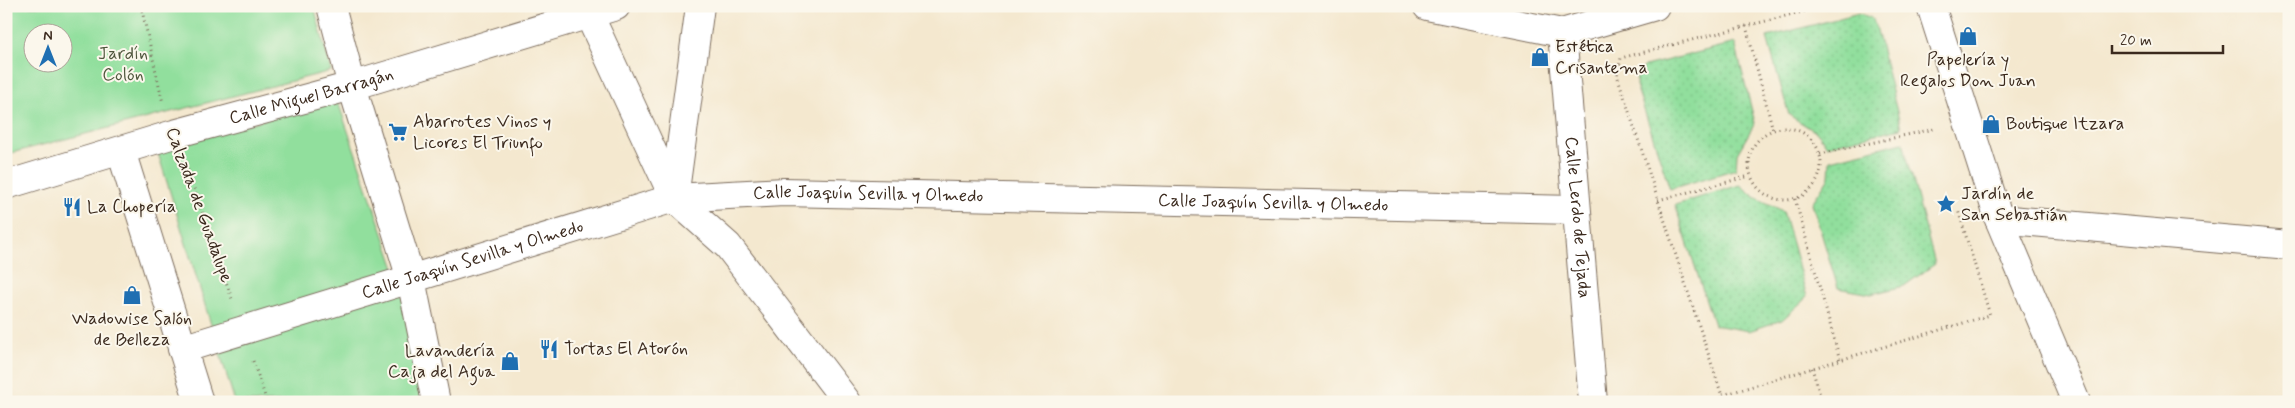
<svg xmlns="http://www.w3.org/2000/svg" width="2295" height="408" font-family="Mynerve,sans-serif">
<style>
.grass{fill:url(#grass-dots);stroke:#66845e}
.park{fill:#91df9d;stroke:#66845e;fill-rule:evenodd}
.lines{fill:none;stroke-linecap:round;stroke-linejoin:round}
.minor-casing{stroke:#7c6c5c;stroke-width:30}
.tertiary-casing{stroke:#7c6c5c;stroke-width:30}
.secondary-casing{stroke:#7c6c5c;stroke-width:30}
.primary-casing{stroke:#7c6c5c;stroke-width:30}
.path{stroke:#7c6c5c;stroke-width:3;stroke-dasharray:1 4;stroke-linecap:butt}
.minor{stroke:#fff;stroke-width:28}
.tertiary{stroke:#fff;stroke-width:28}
.secondary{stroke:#fff;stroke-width:28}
.primary{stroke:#fff;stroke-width:28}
.labels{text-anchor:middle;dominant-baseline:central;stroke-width:4;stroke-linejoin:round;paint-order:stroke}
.poi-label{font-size:18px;fill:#3b2a1e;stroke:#fbf7ec;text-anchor:start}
.park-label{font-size:18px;fill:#50573e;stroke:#fbf7ec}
.street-label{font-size:18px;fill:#3b2a1e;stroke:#fbf7ec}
</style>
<defs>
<pattern id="grass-dots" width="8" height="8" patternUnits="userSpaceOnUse" patternTransform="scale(1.25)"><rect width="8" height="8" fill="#91df9d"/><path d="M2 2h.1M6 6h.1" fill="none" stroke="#7ec087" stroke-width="1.8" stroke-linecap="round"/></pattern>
</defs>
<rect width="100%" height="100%" fill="#fbf7ec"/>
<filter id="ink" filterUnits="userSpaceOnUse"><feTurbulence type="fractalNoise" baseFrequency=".02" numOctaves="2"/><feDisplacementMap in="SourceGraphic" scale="10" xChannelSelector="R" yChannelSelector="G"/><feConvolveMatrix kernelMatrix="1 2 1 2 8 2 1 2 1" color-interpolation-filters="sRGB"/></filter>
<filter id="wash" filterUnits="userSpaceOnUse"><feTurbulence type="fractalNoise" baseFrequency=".0096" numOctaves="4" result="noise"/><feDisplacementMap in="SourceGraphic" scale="20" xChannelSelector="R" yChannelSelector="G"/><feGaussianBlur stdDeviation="1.12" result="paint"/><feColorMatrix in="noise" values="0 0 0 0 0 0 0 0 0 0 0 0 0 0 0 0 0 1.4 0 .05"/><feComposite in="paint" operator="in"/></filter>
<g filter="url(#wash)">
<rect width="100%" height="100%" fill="#f4e8cf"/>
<!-- grass -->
<path class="grass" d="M1859 13 1871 18 1876 26 1901 128 1827 146 1819 134 1789 115 1767 37Z
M1735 43 1755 123 1737 154 1736 169 1670 189 1636 85 1637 75 1645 66Z
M1903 142 1935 264 1904 286 1871 294 1838 288 1812 203 1829 177 1830 160Z
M1740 185 1755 197 1783 211 1807 297 1782 320 1749 331 1714 325 1675 205Z"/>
<!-- park -->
<path class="park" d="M6 6H314L331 71 11 153 6 136ZM32 32H62V62H32Z
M337 99 400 283 423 402H235L157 150Z"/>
</g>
<g filter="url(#ink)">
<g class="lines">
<!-- minor casing -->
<g class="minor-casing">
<g id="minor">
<path d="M331 6 352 86"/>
<path d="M585 6 674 198 728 246 847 402"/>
<path d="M1427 6 1562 33 1655 6"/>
<path id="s1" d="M1562 33 1593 402"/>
<path d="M674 198 700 6"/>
<path id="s2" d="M182 349 674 198 784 192 1576 210"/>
</g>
</g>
<!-- tertiary casing -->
<g class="tertiary-casing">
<path id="tertiary" d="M1999 219 2289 245"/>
</g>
<!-- secondary casing -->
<g class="secondary-casing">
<path id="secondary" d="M1931 6 1999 219 2076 402"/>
</g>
<!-- primary casing -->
<g class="primary-casing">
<g id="primary">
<path d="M352 86 411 279 436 402"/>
<path d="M121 151 199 402"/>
<path id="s3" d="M6 185 174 134 352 86 616 6"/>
</g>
</g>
<!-- path -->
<path class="path" d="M141 6 163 103
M1746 26 1773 130
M1749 164a36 36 0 1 1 72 0a36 36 0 1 1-72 0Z
M1820 154 1934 129
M186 165 232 299
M1795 199 1840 360
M1658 200 1750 176
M253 361 267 402
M1812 368 1822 402
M1723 395 1990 315 1958 210
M1724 402 1617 75 1621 58 1825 6"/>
<!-- minor -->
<use href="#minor" class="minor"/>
<!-- tertiary -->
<use href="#tertiary" class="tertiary"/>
<!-- secondary -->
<use href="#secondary" class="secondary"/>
<!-- primary -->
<use href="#primary" class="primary"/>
</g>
</g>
<!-- icons -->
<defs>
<g id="shop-bare" transform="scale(1.5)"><path d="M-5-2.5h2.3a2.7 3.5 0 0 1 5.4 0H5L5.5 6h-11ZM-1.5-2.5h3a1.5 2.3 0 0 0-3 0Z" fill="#1f6fb2" stroke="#fbf7ec" stroke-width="2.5" paint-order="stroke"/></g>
<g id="supermarket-bare" transform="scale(1.5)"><path d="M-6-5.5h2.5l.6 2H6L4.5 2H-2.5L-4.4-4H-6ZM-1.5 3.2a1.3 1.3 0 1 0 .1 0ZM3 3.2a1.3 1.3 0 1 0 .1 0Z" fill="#1f6fb2" stroke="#fbf7ec" stroke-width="2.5" paint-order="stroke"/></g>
<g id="sight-bare" transform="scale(1.5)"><path d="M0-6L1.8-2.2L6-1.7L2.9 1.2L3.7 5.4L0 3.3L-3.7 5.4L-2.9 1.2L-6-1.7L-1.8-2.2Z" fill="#1f6fb2" stroke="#fbf7ec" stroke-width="2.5" paint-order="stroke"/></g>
<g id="restaurant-bare" transform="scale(1.5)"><path d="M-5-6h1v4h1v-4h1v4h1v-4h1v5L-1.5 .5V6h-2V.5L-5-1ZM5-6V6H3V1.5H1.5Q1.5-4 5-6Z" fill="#1f6fb2" stroke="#fbf7ec" stroke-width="2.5" paint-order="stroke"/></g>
</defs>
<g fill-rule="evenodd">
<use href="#shop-bare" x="1968" y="36"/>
<use href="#shop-bare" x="1540" y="57"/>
<use href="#shop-bare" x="1991" y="124"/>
<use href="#supermarket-bare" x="398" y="132"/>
<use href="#sight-bare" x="1946" y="204"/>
<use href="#restaurant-bare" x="72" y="207"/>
<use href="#shop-bare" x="132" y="295"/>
<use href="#restaurant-bare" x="549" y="349"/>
<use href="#shop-bare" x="510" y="361"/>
</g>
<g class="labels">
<!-- poi labels -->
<g class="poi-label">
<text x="1555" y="47">Estética<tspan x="1555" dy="21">Crisantema</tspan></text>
<text x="1968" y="60" text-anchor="middle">Papelería y<tspan x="1968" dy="21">Regalos Don Juan</tspan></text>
<text x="413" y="122">Abarrotes Vinos y<tspan x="413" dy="21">Licores El Triunfo</tspan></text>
<text x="2006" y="124">Boutique Itzara</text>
<text x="1961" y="194">Jardín de<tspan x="1961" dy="21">San Sebastián</tspan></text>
<text x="87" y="207">La Chopería</text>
<text x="132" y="319" text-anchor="middle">Wadowise Salón<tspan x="132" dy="21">de Belleza</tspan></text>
<text x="564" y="349">Tortas El Atorón</text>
<text x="495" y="351" text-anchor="end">Lavandería<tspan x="495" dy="21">Caja del Agua</tspan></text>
</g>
<!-- park labels -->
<g class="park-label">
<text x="123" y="54">Jardín<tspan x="123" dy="21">Colón</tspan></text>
</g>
<!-- street labels -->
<g class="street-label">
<text stroke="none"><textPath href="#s3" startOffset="318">Calle Miguel Barragán</textPath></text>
<text stroke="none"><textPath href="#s2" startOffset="709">Calle Joaquín Sevilla y Olmedo</textPath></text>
<text stroke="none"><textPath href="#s2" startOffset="1114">Calle Joaquín Sevilla y Olmedo</textPath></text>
<text transform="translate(199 205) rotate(70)">Calzada de Guadalupe</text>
<text stroke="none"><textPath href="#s1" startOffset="185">Calle Lerdo de Tejada</textPath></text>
<text stroke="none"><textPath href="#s2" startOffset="304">Calle Joaquín Sevilla y Olmedo</textPath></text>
</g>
</g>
<!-- margin -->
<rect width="2295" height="408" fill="none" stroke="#fbf7ec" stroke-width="25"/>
<!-- north arrow -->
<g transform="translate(48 48)"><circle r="24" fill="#fbf7ec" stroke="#aea59a"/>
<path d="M0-4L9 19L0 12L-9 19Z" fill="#1f6fb2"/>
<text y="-8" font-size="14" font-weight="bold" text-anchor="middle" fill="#3b2a1e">N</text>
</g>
<!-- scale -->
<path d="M2112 45v8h111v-8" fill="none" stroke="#3b2a1e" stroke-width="2.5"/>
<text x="2120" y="45" font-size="15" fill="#3b2a1e" stroke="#fbf7ec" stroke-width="4" paint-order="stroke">20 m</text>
</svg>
